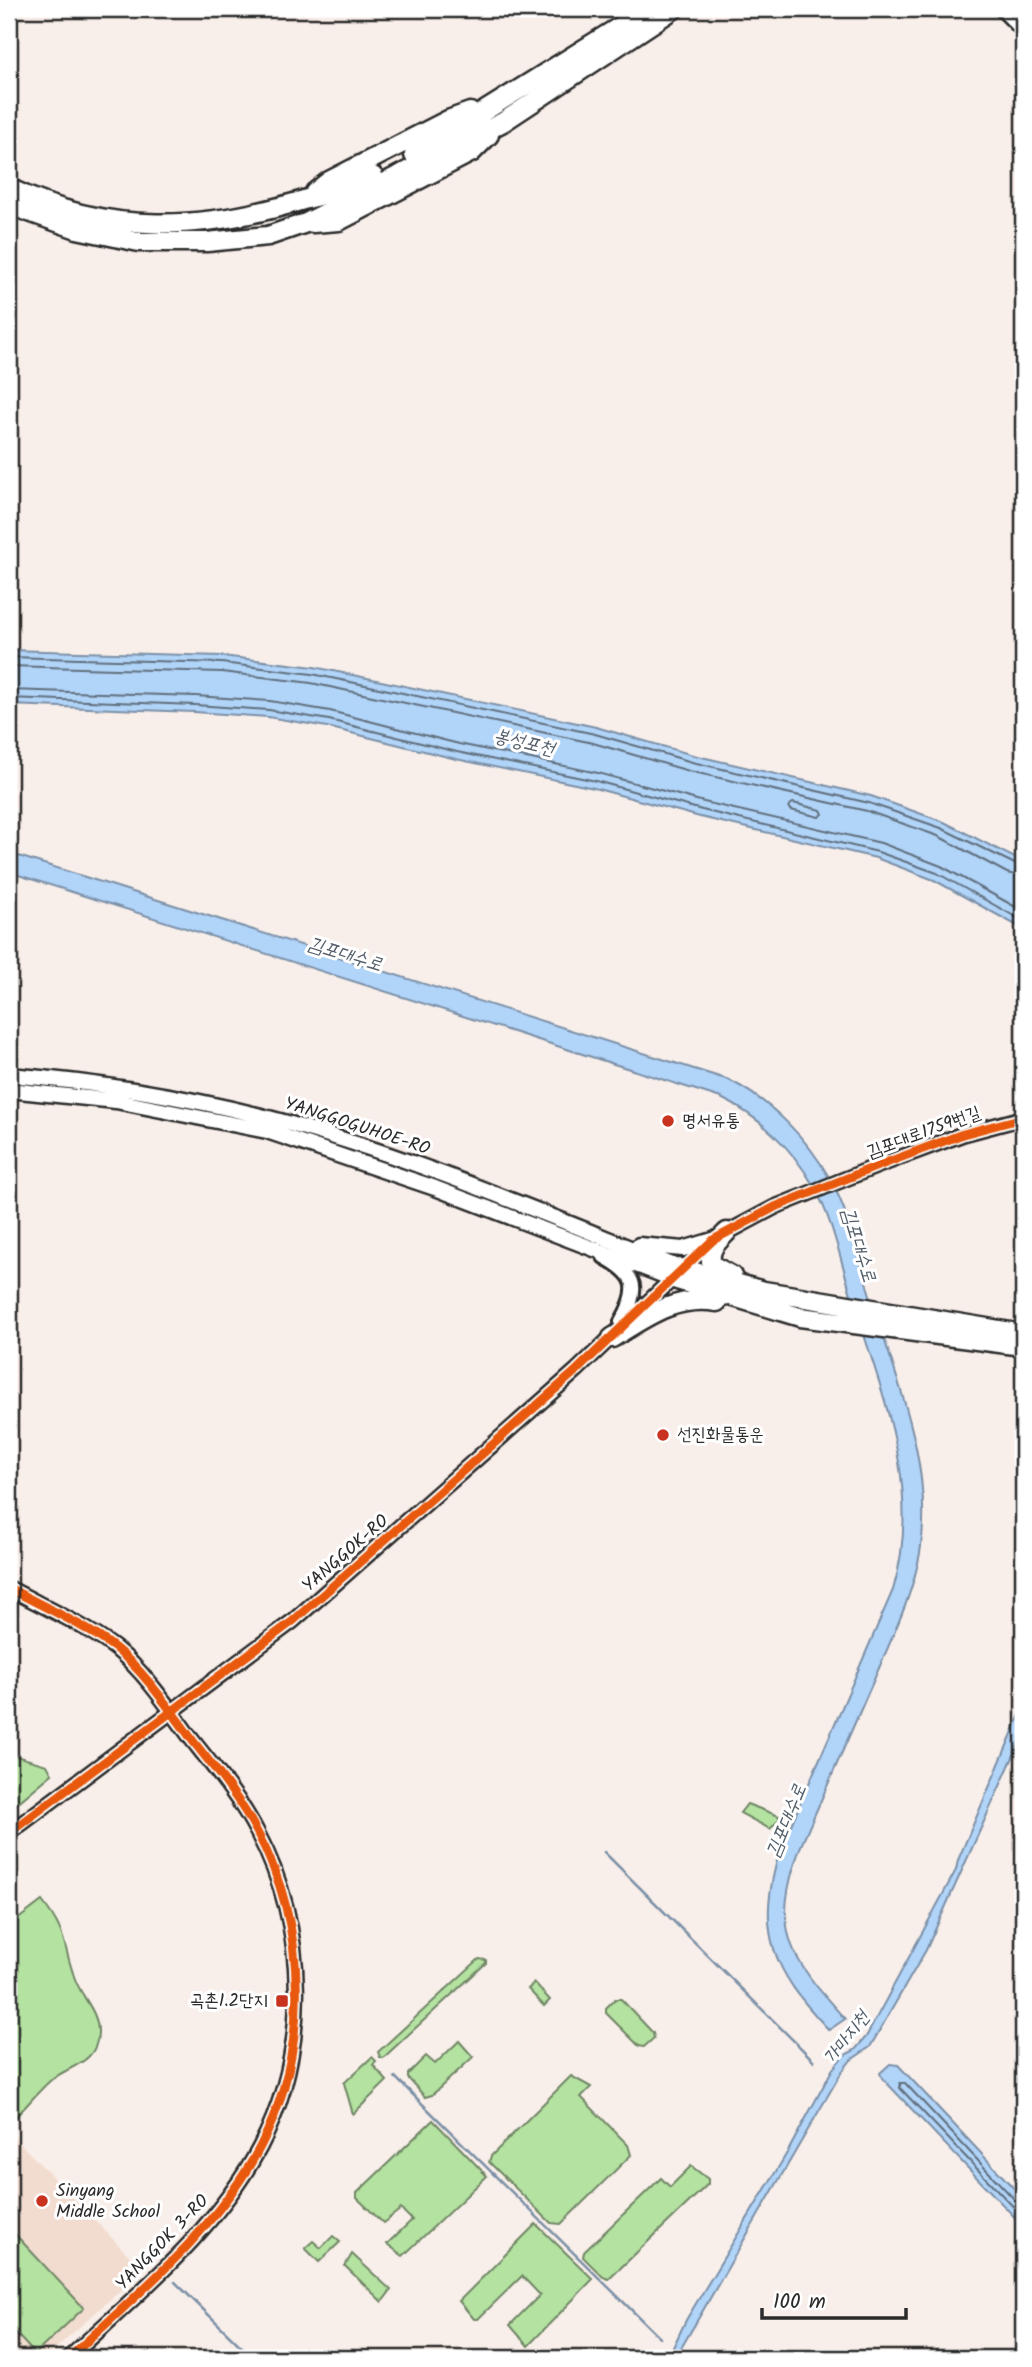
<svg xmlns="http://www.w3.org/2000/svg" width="1032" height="2367" font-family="Kalam,'Poor Story',sans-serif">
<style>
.built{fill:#f2dcd0}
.green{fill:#b4e2a1;stroke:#708666;stroke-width:2}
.water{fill:#b1d4f9;stroke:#7b90a7;stroke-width:2}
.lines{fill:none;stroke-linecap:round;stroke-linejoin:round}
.shore{stroke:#616f7d;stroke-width:2}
.stream{stroke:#7b90a7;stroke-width:2.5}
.tertiary-casing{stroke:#2b2b2b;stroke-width:18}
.secondary-casing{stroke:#2b2b2b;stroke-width:19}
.trunk-casing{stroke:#2b2b2b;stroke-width:23}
.motorway-casing{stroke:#2b2b2b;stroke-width:23}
.tertiary{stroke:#fff;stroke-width:12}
.secondary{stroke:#fff;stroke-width:14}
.trunk{stroke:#fff;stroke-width:18}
.motorway{stroke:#fff;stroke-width:18}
.cycleway-casing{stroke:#fff;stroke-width:13}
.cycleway{stroke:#e8590c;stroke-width:9}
.poi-dot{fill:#c8321e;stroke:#fff;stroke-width:2.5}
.labels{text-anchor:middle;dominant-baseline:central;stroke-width:6;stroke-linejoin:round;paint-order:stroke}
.poi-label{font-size:18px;fill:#2b2b2b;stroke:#fff;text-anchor:start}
.street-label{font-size:18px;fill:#2b2b2b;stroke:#fff}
.water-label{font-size:19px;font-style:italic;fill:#535e69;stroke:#fff}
</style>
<rect width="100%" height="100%" fill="#f9efea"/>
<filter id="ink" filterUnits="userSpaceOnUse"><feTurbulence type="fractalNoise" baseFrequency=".0143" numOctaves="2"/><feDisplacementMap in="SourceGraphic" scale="14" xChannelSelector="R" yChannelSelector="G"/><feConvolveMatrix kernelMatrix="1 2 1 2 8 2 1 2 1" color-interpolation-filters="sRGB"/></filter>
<g filter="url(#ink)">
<!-- built -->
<path class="built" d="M9 2132 143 2270 45 2358H26L9 2341Z"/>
<!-- green -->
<path class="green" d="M9 1754 47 1765 52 1774 9 1810Z
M747 1804 779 1816V1820L770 1829 740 1813Z
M42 1901C68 1934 62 1943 75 1979 82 1998 99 2012 98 2033 97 2064 70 2065 51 2080 36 2093 24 2110 9 2123V1926Z
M479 1959 486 1960V1963L383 2058 380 2057 378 2052Z
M534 1983 550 2000 544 2006 528 1989Z
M615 1999H621L653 2033 654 2038 644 2047 639 2046 606 2013V2008Z
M459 2041 473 2057 432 2095 425 2097 408 2078V2074L426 2056 435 2064Z
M372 2057 376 2061 373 2065 387 2081 353 2114 344 2083Z
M571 2076 591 2087 581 2097 628 2145 631 2155 561 2224 551 2223 489 2162 491 2156Z
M433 2120 487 2176 403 2256 387 2244 412 2220 401 2209 383 2223 357 2198V2193Z
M691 2166 708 2179V2184L609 2279 603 2277 583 2257 584 2252 661 2178 670 2187Z
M536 2224 593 2279 528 2346 510 2325 540 2295 522 2276 478 2319H474L459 2301Z
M14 2233 84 2308 35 2354 9 2326V2238Z
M333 2236 340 2242 319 2262 305 2248 313 2241 321 2248Z
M352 2254 391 2290 382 2302 345 2266Z"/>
<!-- water -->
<path class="water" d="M9 650 222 656 314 667 367 678 596 727 693 755 871 796 944 822 1023 862V929L934 880 876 858 700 817 594 788 456 759 327 727 268 717 194 712 9 705Z
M9 853 729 1080C771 1101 808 1139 830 1179 850 1214 858 1257 870 1295 895 1377 935 1466 920 1553 913 1593 895 1631 879 1668 853 1728 826 1788 800 1848 770 1931 790 1958 845 2019L829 2030C772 1970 755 1932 780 1850L893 1590C923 1490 883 1396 853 1301 841 1263 833 1219 813 1185 792 1148 759 1116 721 1098L9 872Z
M1023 1708V1735L926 1950 870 2047 851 2060 841 2073 680 2350 675 2358H668L686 2320 787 2153 832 2070 843 2056 855 2050 866 2037 956 1870 958 1860Z
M890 2064 898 2065 1023 2198V2226L882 2078 880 2073Z"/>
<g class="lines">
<!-- shore -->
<path class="shore" d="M9 657 222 663 312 674 365 685 595 734 692 762 869 803 941 828 1023 868
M9 666 222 672 311 683 363 694 593 743 689 771 867 811 938 836 1007 873 1023 877
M9 690 195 696 270 701 330 711 459 744 598 773 704 802 881 843 941 866 1023 911
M9 698 195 705 269 710 329 720 457 752 596 781 702 810 878 852 937 873 1023 921
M793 803 821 810 823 814 819 817 791 810 789 806Z
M1023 2202 1015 2200 905 2083H900V2088L1023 2217"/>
<!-- stream -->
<path class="stream" d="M604 1852 814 2061
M395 2077 660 2338
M175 2282 253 2358"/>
<!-- tertiary casing -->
<g class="tertiary-casing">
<path id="tertiary" d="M604 1257C639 1276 640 1289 621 1322
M9 1588C44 1607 83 1624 115 1648 146 1673 170 1710 193 1741 216 1770 240 1799 257 1832 308 1928 310 2051 260 2147 215 2232 138 2293 69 2358
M9 1833 293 1621 577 1370 713 1240 775 1207 875 1167 963 1134 1023 1118"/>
</g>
<!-- secondary casing -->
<g class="secondary-casing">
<path id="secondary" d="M9 1075C95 1082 182 1096 265 1117 407 1154 544 1214 680 1268
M9 1090 116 1101 267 1131 435 1188 670 1278
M639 1245 683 1249 713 1240"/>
</g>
<!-- trunk casing -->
<g class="trunk-casing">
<path id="trunk" d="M727 1232C717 1242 707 1250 712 1265L732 1276
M680 1268 764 1291 1023 1334
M670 1278 800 1317 1023 1346
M612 1338C646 1317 675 1295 717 1302"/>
</g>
<!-- motorway casing -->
<g class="motorway-casing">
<path id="motorway" d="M1005 9 1023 27
M414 155 648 9
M9 188C109 236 204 231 307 199 330 193 352 187 373 176
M315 192 329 181 448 120 470 112
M9 205 77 229 139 242H207L268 236 306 223 503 122 674 9
M313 223 339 221 472 152 489 135"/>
</g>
<!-- tertiary -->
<use href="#tertiary" class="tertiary"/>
<!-- secondary -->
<use href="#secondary" class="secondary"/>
<!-- trunk -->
<use href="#trunk" class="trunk"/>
<!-- motorway -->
<use href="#motorway" class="motorway"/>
<!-- cycleway casing -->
<g class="cycleway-casing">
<path id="cycleway" d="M9 1588C44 1607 83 1624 115 1648 146 1673 170 1710 193 1741 216 1770 240 1799 257 1832 308 1928 310 2051 260 2147 215 2232 138 2293 69 2358
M9 1833 293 1621 577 1370 713 1240 775 1207 875 1167 963 1134 1023 1118"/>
</g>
<!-- cycleway -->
<use href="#cycleway" class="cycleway"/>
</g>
</g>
<!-- markers -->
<g class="poi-dot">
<circle cx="668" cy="1121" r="7"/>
<circle cx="663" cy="1435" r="7"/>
<rect x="275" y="1994" width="14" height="14" rx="3.5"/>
<circle cx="42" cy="2201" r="7"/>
</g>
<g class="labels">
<!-- poi labels -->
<g class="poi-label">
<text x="682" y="1121">명서유통</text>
<text x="677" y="1435">선진화물통운</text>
<text x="268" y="2001" text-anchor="end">곡촌1.2단지</text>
<text x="56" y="2191">Sinyang<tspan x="56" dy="21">Middle School</tspan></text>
</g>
<!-- street labels -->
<g class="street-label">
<text transform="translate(357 1127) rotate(18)">YANGGOGUHOE-RO</text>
<text transform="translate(924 1133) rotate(-20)">김포대로1759번길</text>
<text transform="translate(346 1554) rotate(-41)">YANGGOK-RO</text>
<text transform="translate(163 2243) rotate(-46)">YANGGOK 3-RO</text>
</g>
<!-- water labels -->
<g class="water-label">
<text transform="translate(524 743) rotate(14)">봉성포천</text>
<text transform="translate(345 955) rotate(17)">김포대수로</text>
<text transform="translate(858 1245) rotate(73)">김포대수로</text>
<text transform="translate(787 1821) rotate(-68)">김포대수로</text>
<text transform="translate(847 2038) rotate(-52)">가마지천</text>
</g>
</g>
<!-- margin -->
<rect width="1032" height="2367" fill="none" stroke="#fff" stroke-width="35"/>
<rect x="18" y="18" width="997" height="2332" fill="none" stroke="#2b2b2b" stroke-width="2.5" filter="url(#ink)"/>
<!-- scale -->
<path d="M762 2308v10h144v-10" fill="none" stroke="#2b2b2b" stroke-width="3.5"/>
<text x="773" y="2308" font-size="21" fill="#2b2b2b" stroke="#ffffff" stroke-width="5" paint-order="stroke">100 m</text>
</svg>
